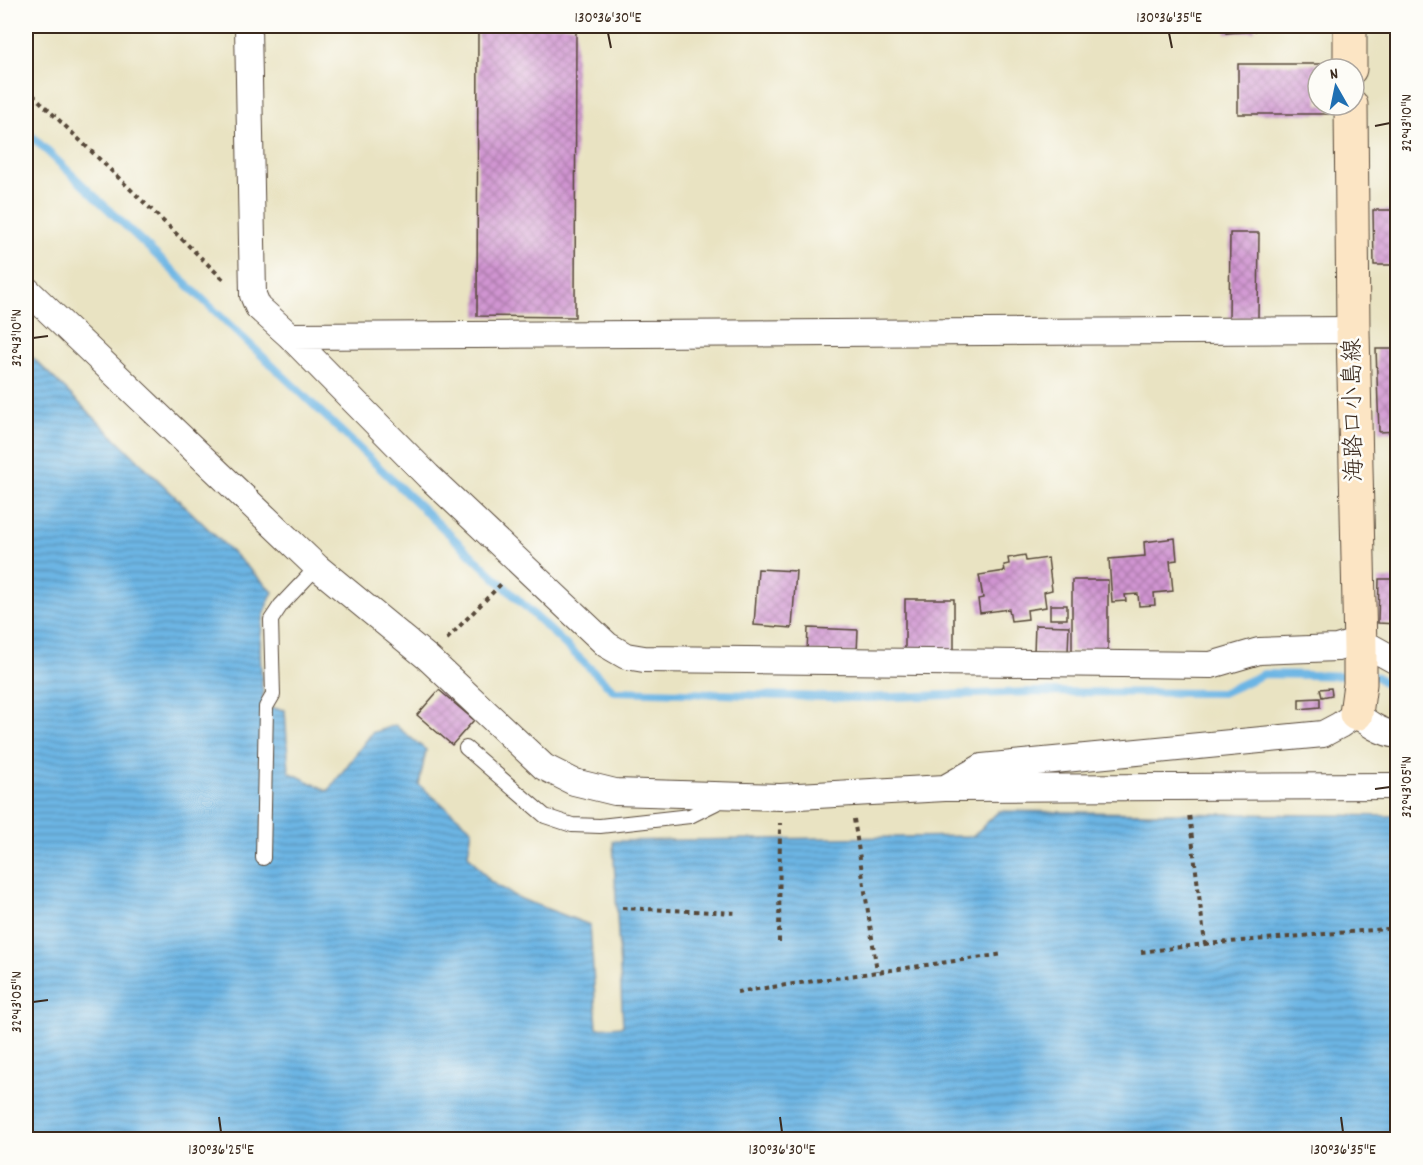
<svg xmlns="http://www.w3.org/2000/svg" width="1423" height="1165" font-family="Dekko,'Klee One',sans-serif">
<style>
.water{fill:url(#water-rules);stroke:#547081;stroke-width:1.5}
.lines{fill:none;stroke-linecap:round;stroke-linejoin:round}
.stream{stroke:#6cb5e4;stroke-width:8}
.building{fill:url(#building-cross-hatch)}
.service-casing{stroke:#554637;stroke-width:16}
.minor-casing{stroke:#554637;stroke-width:28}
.secondary-casing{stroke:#554637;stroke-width:35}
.path{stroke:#554637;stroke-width:4;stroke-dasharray:4.5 4.5;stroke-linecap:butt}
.service{stroke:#fff;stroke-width:14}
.minor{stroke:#fff;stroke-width:26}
.secondary{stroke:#fce5c4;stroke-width:33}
.ticks{fill:none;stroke:#3b2a1e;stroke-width:2}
.labels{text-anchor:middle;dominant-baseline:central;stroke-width:5;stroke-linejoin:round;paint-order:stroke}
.street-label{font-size:24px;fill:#3b2a1e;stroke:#fdfcf7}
.neatline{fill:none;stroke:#3b2a1e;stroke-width:2}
.ticks-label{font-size:15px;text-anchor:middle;fill:#3b2a1e}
</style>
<defs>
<pattern id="water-rules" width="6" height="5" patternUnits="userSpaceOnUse" patternTransform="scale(1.5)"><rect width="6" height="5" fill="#6cb5e4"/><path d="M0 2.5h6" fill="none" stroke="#5a93b8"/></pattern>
<pattern id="building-cross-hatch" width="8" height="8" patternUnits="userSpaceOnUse" patternTransform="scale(1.5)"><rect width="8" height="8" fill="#d094d1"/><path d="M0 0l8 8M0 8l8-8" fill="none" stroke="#aa79a9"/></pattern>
</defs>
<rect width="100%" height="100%" fill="#fdfcf7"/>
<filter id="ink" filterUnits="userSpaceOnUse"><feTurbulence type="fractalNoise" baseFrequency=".0167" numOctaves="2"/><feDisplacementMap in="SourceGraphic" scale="12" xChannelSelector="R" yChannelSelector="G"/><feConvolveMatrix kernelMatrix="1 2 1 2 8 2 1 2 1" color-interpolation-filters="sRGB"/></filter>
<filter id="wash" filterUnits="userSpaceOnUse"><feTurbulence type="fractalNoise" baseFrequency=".008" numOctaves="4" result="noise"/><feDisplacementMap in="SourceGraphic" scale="24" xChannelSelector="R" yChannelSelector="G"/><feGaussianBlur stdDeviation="1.35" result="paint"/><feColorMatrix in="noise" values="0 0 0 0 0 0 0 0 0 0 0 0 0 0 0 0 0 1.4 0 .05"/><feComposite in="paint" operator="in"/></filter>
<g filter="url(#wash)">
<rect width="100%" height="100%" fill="#e9e3c2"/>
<!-- water -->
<path class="water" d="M26 351 273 592C254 628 261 668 264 707L285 710 289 772 328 791 372 733 395 725 426 750 419 785 472 829 468 855 491 882 516 897 590 925 597 1028 623 1026 613 841 973 836 999 811 1397 816V1139H26Z"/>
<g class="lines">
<!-- stream -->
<path class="stream" d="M26 131 614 691 862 698 1033 692 1222 693 1264 674 1354 676
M1367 676 1377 677 1398 693"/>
</g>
<g id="blocks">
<!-- building -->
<path class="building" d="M478 26H576L575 317 477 316Z
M1225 26H1254L1255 31 1226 33Z
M1238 64H1329V69H1318V105H1329V114H1238Z
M1373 210H1398V265H1374Z
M1230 233H1259L1258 318H1229Z
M1376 349H1398V431L1379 432Z
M1398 498V535H1396L1393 499Z
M1175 538 1177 560 1170 561 1173 591 1154 593 1155 605 1139 606 1138 594 1125 595 1126 601 1112 602 1109 559 1145 556 1144 542Z
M1025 555 1026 561 1048 558 1052 590 1044 592 1046 607 1027 610 1028 619 1011 621 1009 609 980 613 978 599 983 598 979 575 1005 571 1004 565 1009 564 1008 558Z
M758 569 796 571 792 628 754 625Z
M1379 579H1398V624L1378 623Z
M1072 580H1108V651H1072Z
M905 599H954V655L905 654Z
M1050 605H1067V619H1050Z
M1035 625 1069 626 1068 653 1034 652Z
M808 628 858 630 857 653 807 652Z
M1331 688 1332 695 1322 697 1320 689Z
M439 690 474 720 452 745 417 715Z
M1320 698V707L1299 709V699Z"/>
</g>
</g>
<g filter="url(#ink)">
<use href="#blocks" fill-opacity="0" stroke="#554637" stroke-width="1.5"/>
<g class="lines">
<!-- service casing -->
<g class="service-casing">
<path id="service" d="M466 748 545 816 572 825 600 826 690 816 722 800
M263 858 266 707 273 695 271 620 281 605 317 567"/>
</g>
<!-- minor casing -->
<g class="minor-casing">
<path id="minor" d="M248 26 253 295 258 307 290 336 428 476 607 645 626 656 644 659 1211 665 1259 651 1337 648 1360 641 1398 662
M26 289 317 567 428 658 544 767 574 782 615 792 780 797 945 788 982 767 1323 734 1340 725 1356 714C1369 724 1381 733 1398 735
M290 336 1353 330
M948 788 1398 786"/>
</g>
<!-- secondary casing -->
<g class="secondary-casing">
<path id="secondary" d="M1350 26V69
M1351 105 1353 330 1360 649V684L1356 714"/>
</g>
<!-- path -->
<path class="path" d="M26 88 225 281
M447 639 503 582
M854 819 877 971
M622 908 738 913
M779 942 780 823
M1205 944 1398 928
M1141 952 1205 944 1189 814
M737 992 1004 954"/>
<!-- service -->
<use href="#service" class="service"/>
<!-- minor -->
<use href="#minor" class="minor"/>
<!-- secondary -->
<use href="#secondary" class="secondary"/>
</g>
</g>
<!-- ticks -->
<path class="ticks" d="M608 33 611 48M1169 33 1172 48M1375 126 1390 123M33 338 48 336M1375 789 1390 787M33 1002 48 1000M219 1117 221 1132M780 1117 782 1132M1341 1117 1343 1132"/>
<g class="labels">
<!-- street labels -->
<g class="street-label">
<text transform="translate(1355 410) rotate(-91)">海路口小島線</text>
</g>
</g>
<!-- margin -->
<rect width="1423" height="1165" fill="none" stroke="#fdfcf7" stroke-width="66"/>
<!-- north arrow -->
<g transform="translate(1336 87) rotate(351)"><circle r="28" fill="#fdfcf7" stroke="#afa8a0" stroke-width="1.5"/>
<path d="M0-4.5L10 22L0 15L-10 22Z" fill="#1f6fb2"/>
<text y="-9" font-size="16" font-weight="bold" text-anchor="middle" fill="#3b2a1e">N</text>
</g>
<rect x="33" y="33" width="1357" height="1099" class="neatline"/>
<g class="ticks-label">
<text x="608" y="22">130°36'30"E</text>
<text x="1169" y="22">130°36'35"E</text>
<text transform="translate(1406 123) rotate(-90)" y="5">32°43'10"N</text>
<text transform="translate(16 338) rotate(-90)" y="5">32°43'10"N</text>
<text transform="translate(1406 787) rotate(-90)" y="5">32°43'05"N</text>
<text transform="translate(16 1002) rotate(-90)" y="5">32°43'05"N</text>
<text x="221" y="1154">130°36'25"E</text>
<text x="782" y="1154">130°36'30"E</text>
<text x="1343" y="1154">130°36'35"E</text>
</g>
</svg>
